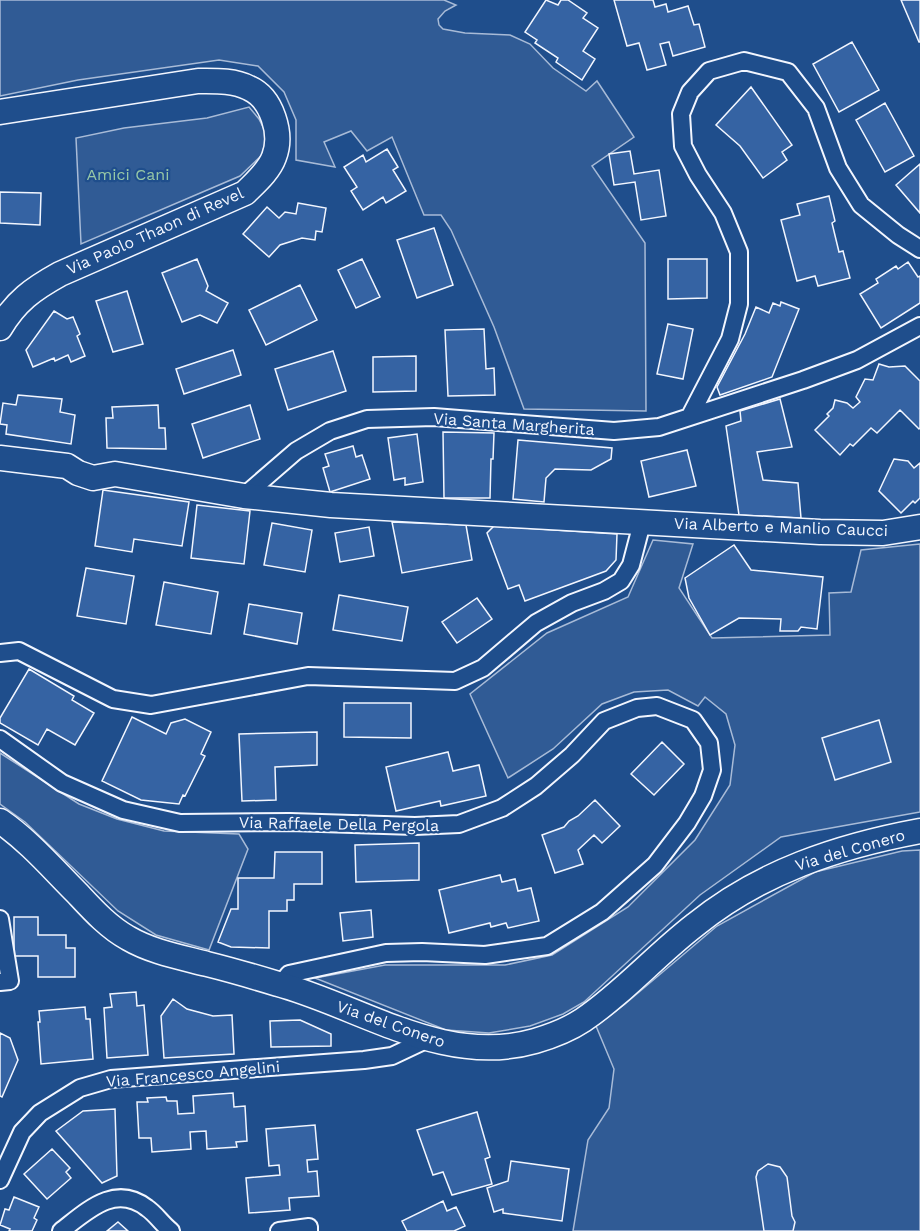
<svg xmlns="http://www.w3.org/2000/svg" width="920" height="1231" font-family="'Work Sans',sans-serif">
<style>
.built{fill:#305b95;stroke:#a8bbd7;stroke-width:1.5}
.building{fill:#3563a3;stroke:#f2f6ff;stroke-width:1.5}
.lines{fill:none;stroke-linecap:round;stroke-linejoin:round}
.street-casing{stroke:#f2f6ff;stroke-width:20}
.secondary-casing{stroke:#f2f6ff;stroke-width:27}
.street{stroke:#1f4e8c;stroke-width:16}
.secondary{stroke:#1f4e8c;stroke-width:24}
.labels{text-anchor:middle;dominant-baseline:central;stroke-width:4.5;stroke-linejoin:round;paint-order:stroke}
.park-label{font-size:16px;fill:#97c8a6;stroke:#1f4e8c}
.street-label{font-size:16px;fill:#f2f6ff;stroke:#1f4e8c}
</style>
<rect width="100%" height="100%" fill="#1f4e8c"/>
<!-- built -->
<path class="built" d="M0 0H444L456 5 445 11 438 19 439 25 443 29 465 33 510 35 530 44 553 68 586 91 597 81 634 137 592 166 645 243 646 411 524 409 494 327 451 230 441 215H424L392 137 367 151 351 131 324 142 335 167 296 160V120L284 92 258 66 219 60 78 80 0 96Z
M249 107 259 119 265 131V143L262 155 240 176 81 244 76 138 124 128 207 118Z
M653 540 693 544 679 588 712 638 830 635 829 593 851 592 861 550 920 544V812L781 837 700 895 584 1002 563 1014 530 1026 489 1033 446 1030 315 978 385 965H505L552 955 628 907 695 840 730 785 735 745 726 714 705 697 698 706 668 690 634 692 602 704 553 749 508 778 470 694 547 633 628 597Z
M0 753 79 804 117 819 164 831 239 834 248 849 209 950 156 935 118 911 25 822 0 804Z
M920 850V1231H573L588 1140 609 1108 614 1069 596 1026 625 1004 717 926 815 872 902 851Z"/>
<!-- building -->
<path class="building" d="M546 0 558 5 561 0H568L587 13 583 18 598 28 583 51 595 59 582 80 556 62 558 58 535 43 537 40 525 32Z
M614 0H653L655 7 666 4 668 12 688 6 694 25 699 24 705 47 673 56 669 42 660 44 666 65 647 70 639 43 627 46Z
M901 0H920V42H919Z
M852 42 879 90 839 112 813 64Z
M751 87 792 145 782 152 787 160 763 178 740 146 716 125Z
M885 103 914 156 885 172 856 120Z
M387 149 398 167 393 170 406 191 386 203 383 197 363 210 351 191 357 187 344 167 363 155 366 162Z
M630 151 634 174 659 170 666 216 641 220 635 182 614 185 609 154Z
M920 164V213L896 185Z
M0 192 41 193 40 225 0 223Z
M829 196 835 221 832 223 839 252 843 251 850 278 818 286 815 276 797 281 781 220 800 215 797 204Z
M298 203 326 208 322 232 316 231 315 240 302 238 280 245 269 257 243 234 267 207 279 218 285 212 296 214Z
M434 228 453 285 417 298 397 240Z
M197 259 208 286 206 291 228 303 217 323 200 315 182 322 162 273Z
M362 259 380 297 356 308 338 270Z
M668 259H707V298L668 299Z
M908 262 918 277 920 276V303L881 328 860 294 878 283 876 279 896 266 898 269Z
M300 285 317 320 266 345 249 310Z
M127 291 143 344 113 352 96 301Z
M781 302 799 309 772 377 720 395 717 387 745 334 756 307 769 313 773 303 780 306Z
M54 311 67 319 73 317 80 334 77 336 85 356 71 362 68 355 55 361 54 358 33 367 26 350Z
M668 324 693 329 683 379 657 374Z
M484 329 486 369 494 368 495 395 448 396 445 330Z
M233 350 241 375 184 394 176 369Z
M333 351 346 391 288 410 275 369Z
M416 356V391L373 392V357Z
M879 364 889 367 905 366 920 381V428L919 429 900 410 877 433 871 428 853 446 850 444 840 455 815 430 829 416 827 414 833 408 835 400 847 403 853 408 860 402 856 397 865 379 873 380Z
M18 395 62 399 60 412 75 415 71 444 6 434 7 425 0 424 3 403 16 405Z
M780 399 792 447 757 452 763 480 798 483 801 518 739 515 726 426 741 421 740 411Z
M158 405 159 428H165L166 449 107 448 106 418H113L112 407Z
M250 405 260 439 203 458 192 424Z
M443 432 494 433 493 459H491L490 498H444Z
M417 434 423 482 405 485V478L394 480 388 438Z
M518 440 612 448 611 459 591 470 555 469 546 478 544 502 513 499Z
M353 446 356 457 362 455 370 479 330 492 323 468 329 466 325 454Z
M687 450 696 486 649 497 641 461Z
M894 459 908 461 914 468 920 463V498L915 503 913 501 901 513 879 491Z
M103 490 189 502 182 546 134 539 132 552 95 546Z
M197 505 250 511 244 564 191 558Z
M392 522 466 525 472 560 402 573Z
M272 523 312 530 305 572 264 565Z
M494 526 617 534 616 560 606 571 525 601 519 585 508 589 487 533Z
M369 527 374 556 340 562 335 533Z
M734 545 751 570 823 577 817 629 801 627 798 631H780L781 619 739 618 710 635 689 598 685 578Z
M86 568 134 576 126 624 77 616Z
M164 582 218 592 211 634 156 625Z
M339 595 408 607 402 641 333 630Z
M477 598 492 619 457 643 442 622Z
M249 604 302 613 297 644 244 634Z
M29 669 74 696 72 700 94 713 75 745 47 729 38 745 0 723V718Z
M344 703H411V738L344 737Z
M132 717 166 734 171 723 185 719 211 732 201 754 205 756 185 796 183 795 179 804 141 800 102 781Z
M879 720 891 762 835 780 822 738Z
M317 732V765L275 767 276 800 242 801 239 734Z
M662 742 684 764 654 795 631 774Z
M448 752 453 771 479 765 486 796 441 806 440 801 396 811 386 767Z
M595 800 620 826 602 843 594 835 578 850 583 864 555 873 542 835 564 827 569 821 578 816Z
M419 843V880L356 882 355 845Z
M275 852H322V884H294V900H287V911H269V948L231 947 218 942 231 909H238V878H274Z
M500 875 502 882 515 879 518 891 531 888 539 921 508 928 506 923 491 927 490 923 449 933 439 890Z
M371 910 373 937 343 941 340 913Z
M14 917H38V935H66V948H75V977H38V956H14Z
M136 992 137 1006 144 1005 148 1055 107 1058 104 1008 112 1007 110 994Z
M173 999 187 1009 213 1016 232 1015 234 1054 164 1058 161 1016Z
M85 1007 86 1019H90L93 1059 41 1064 38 1022H40L39 1011Z
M300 1020 331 1034V1046L271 1047 270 1021Z
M0 1033 10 1038 18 1060 2 1097 0 1096Z
M233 1093 234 1107 245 1106 247 1141 236 1142 237 1147 207 1149 206 1131 190 1132 191 1149 152 1152 151 1138H139L137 1102H148L147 1098 166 1097 167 1101H177L178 1114 194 1113 193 1096Z
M115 1109 117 1176 102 1183 56 1131 83 1111Z
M477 1112 490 1157 485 1159 492 1184 452 1195 443 1172 433 1175 417 1130Z
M315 1125 318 1159 307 1160 308 1172 317 1171 319 1196 289 1198 290 1210 249 1213 246 1178 280 1175 279 1165 269 1166 266 1129Z
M52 1149 70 1168 66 1172 71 1178 47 1199 24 1174Z
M511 1161 569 1169 562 1221 503 1213V1209L494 1212 487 1188 508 1181Z
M768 1164 780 1167 787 1177 792 1216 795 1222 793 1231H764L756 1177 758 1171Z
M14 1197 39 1207 34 1218 37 1220 32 1231H9L10 1229 0 1225 5 1209 9 1210Z
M443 1201 447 1211 456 1207 465 1226 454 1231H407L402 1221Z
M118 1222 128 1231H107Z"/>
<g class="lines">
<!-- street casing -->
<g class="street-casing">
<path id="street" d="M690 416 730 339 739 304V252L723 213 698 175 683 146 681 114 690 92 709 71 744 61 788 72 816 108 838 168 861 205 898 235 920 249
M244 496 296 451 330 431 367 419 434 417 614 431 659 427 803 380 857 360 920 326
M0 653 19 651 113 699 151 705 308 676 455 681 483 668 536 623 572 603 604 591 621 581 631 565 642 523
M0 739 62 783 123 810 180 823 290 822 415 826 459 824 502 808 536 786 572 755 604 721 637 708 657 706 693 720 709 743 712 770 703 796 687 823 655 865 602 912 547 946 485 955 422 952 386 953 289 974 281 984
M0 919 10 981 0 982
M0 1180 22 1132 40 1113 80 1088 111 1079 364 1060 392 1056 428 1039
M61 1231C87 1211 115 1183 147 1208 156 1214 162 1224 171 1231
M279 1231 309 1227V1231"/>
</g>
<!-- secondary casing -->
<g class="secondary-casing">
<path id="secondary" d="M0 112 198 81C215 81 233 80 249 88 272 98 283 134 274 157 269 171 255 183 245 193L60 274C33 289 16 301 0 328
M0 458 67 466 78 473 93 478 115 474 244 496 331 505 820 532 883 533 920 527
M0 821C29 841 52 868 77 893 92 909 108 927 128 938 152 952 180 957 207 964 231 970 255 977 278 984 362 1007 444 1067 535 1041 552 1036 568 1030 583 1020 623 993 656 955 695 925 760 872 839 846 920 831"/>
</g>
<!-- street -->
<use href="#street" class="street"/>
<!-- secondary -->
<use href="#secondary" class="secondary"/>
</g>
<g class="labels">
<!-- park labels -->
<g class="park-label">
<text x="128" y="174">Amici Cani</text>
</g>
<!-- street labels -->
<g class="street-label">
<text transform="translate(155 231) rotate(-24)">Via Paolo Thaon di Revel</text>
<text transform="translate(514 424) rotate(4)">Via Santa Margherita</text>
<text transform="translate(781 527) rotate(2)">Via Alberto e Manlio Caucci</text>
<text transform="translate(339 824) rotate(1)">Via Raffaele Della Pergola</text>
<text transform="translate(850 850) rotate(-16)">Via del Conero</text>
<text transform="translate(391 1024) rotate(19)">Via del Conero</text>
<text transform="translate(193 1074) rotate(-5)">Via Francesco Angelini</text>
</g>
</g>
</svg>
